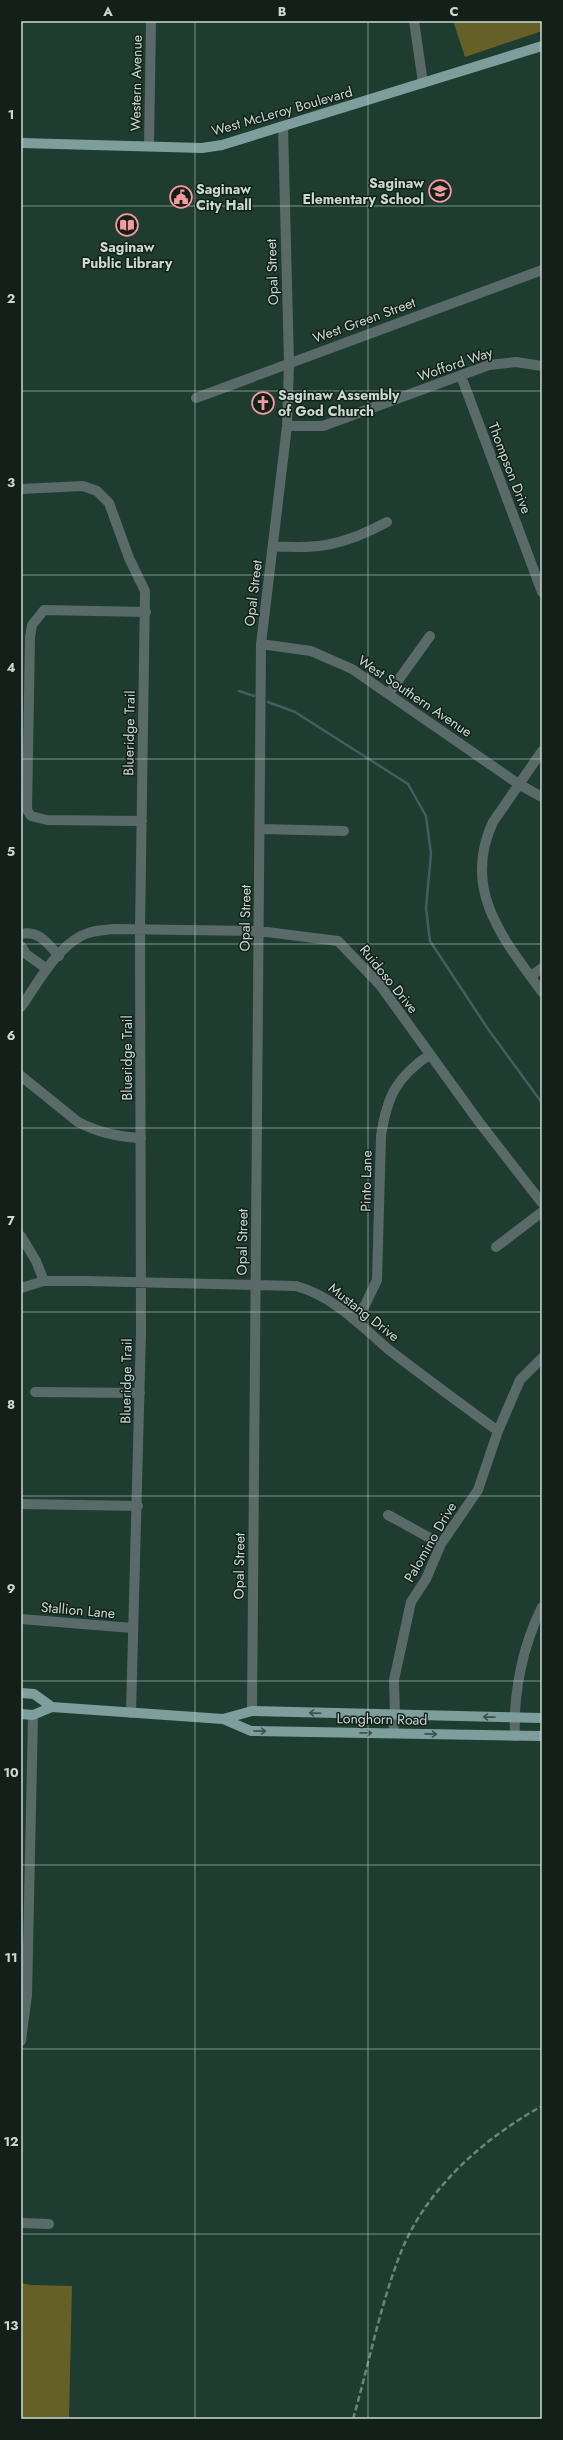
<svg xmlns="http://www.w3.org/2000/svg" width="563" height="2440" font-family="Jost,sans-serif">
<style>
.green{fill:#646028}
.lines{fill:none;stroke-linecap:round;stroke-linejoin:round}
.stream{stroke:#445d61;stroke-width:2.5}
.minor{stroke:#5a6a69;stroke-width:10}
.major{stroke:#7d9e9d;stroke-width:10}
.rail{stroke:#6d847a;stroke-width:2.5;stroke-dasharray:6 3;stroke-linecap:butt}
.oneway{stroke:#3d524e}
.grid{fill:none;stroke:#cadad2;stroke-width:1;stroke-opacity:0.55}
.labels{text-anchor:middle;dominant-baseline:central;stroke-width:3;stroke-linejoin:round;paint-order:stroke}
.street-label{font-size:14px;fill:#cadad2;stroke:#132019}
.poi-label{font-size:14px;font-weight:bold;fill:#cadad2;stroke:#132019;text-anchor:start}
.neatline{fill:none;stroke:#cadad2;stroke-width:1.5}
.grid-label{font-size:13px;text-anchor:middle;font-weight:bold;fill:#cadad2}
</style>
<rect width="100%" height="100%" fill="#1e3c2f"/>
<!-- green -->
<path class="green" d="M453 21H542V31L465 57Z
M21 2283 31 2285 72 2286 69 2419H21Z"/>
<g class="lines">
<!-- stream -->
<path class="stream" d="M239 691 254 696
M268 702 295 712 408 784 426 816 431 854 426 908 430 941 488 1029 542 1103"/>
<!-- minor -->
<path class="minor" d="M414 21 423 83
M149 146 151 21
M461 376 542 592
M196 398 542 270
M287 426H323L489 365 516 362 542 366
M21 489 83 486 97 491 109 503 129 558 145 591 140 930 141 1332 131 1713
M273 546C320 550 346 544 387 522
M261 644 311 651 352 669 520 785 542 797
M389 693 430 636
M542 751 493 822C461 890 504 940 542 992
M142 821 47 820 31 816 27 810 30 637 32 625 44 610 146 612
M260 829 344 831
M21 934C39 930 48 944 59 956
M21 946 26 954 47 969
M531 976 542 968
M21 1007C37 984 56 949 81 936 91 930 103 930 114 929L259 931 338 941 380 985 479 1122 542 1203
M21 1076 78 1122C99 1133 118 1137 141 1138
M21 1236 36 1261 44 1281
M496 1247 542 1212
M21 1288 44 1281H87L296 1286C333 1296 360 1325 388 1349 424 1377 461 1404 498 1431
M353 1319 365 1305 377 1280 381 1136C387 1096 396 1078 430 1054
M35 1392 140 1393
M21 1504 138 1506
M388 1515 441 1544
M21 1619 132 1628
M252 1711 261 644 287 426 289 363 283 127
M393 1733 395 1715 394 1680 411 1602 426 1579 441 1544 478 1490 498 1431 520 1380 542 1358
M515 1736C513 1692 523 1645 542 1607
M21 2041 27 1995 33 1715
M21 2223 49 2224"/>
<!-- major -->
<path class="major" d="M21 143 202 148 222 145 542 46
M21 1693 34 1694 52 1707
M21 1714 33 1715 52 1707 223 1719 252 1711 542 1718
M223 1719 251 1731 542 1736"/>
<!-- rail -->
<path class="rail" d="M353 2419C369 2364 380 2305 401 2252 426 2189 484 2138 542 2106"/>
</g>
<!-- one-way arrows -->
<defs><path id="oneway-shaft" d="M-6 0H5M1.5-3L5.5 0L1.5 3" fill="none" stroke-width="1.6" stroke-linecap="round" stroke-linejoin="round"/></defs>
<g class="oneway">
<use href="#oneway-shaft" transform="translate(315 1713) rotate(-178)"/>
<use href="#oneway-shaft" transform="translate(489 1717) rotate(-179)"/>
<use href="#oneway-shaft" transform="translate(260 1731) rotate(1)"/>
<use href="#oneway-shaft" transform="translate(366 1733) rotate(1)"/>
<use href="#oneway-shaft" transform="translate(431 1734) rotate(1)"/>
</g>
<!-- grid -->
<path class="grid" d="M195 21V2419M368 21V2419M21 206H542M21 391H542M21 575H542M21 759H542M21 944H542M21 1128H542M21 1312H542M21 1496H542M21 1681H542M21 1865H542M21 2049H542M21 2234H542"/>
<!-- icons -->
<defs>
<g id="school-ring" transform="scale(1.15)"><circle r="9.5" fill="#132019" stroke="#f49aa0" stroke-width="1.5"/><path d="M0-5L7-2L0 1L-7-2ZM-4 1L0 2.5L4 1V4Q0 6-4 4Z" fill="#f49aa0"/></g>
<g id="civic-ring" transform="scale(1.15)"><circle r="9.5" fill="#132019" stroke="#f49aa0" stroke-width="1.5"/><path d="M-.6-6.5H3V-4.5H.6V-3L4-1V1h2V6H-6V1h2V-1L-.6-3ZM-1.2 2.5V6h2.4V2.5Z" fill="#f49aa0"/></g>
<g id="library-ring" transform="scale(1.15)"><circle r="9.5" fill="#132019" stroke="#f49aa0" stroke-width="1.5"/><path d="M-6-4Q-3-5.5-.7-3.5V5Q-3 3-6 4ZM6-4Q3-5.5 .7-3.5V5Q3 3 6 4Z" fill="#f49aa0"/></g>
<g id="church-ring" transform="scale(1.15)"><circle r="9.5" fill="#132019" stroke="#f49aa0" stroke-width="1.5"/><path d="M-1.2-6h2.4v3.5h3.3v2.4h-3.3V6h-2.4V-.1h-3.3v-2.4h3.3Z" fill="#f49aa0"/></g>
</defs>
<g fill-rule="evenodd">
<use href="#school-ring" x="440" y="191"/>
<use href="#civic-ring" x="181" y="197"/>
<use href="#library-ring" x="127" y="225"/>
<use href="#church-ring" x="263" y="403"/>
</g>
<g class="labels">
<!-- street labels -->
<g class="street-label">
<text transform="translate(136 83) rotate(-89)">Western Avenue</text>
<text transform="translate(282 111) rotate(-16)">West McLeroy Boulevard</text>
<text transform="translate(272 272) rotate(-92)">Opal Street</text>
<text transform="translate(364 320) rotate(-20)">West Green Street</text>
<text transform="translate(455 364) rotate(-19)">Wofford Way</text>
<text transform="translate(510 468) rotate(69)">Thompson Drive</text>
<text transform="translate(253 593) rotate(-83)">Opal Street</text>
<text transform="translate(415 696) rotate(34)">West Southern Avenue</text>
<text transform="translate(129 733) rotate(-89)">Blueridge Trail</text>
<text transform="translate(245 918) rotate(-89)">Opal Street</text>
<text transform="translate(389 979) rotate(51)">Ruidoso Drive</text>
<text transform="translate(127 1058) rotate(-90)">Blueridge Trail</text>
<text transform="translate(366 1181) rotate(-89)">Pinto Lane</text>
<text transform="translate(242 1242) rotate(-89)">Opal Street</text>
<text transform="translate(364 1312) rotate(38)">Mustang Drive</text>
<text transform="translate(126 1381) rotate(-89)">Blueridge Trail</text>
<text transform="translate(430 1542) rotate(-60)">Palomino Drive</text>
<text transform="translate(239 1566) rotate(-89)">Opal Street</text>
<text transform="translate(78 1610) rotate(5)">Stallion Lane</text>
<text transform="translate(382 1719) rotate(1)">Longhorn Road</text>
</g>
<!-- poi labels -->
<g class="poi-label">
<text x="424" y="183" text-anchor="end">Saginaw<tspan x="424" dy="16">Elementary School</tspan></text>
<text x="196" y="189">Saginaw<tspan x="196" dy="16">City Hall</tspan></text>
<text x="127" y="247" text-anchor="middle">Saginaw<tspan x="127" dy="16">Public Library</tspan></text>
<text x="278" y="395">Saginaw Assembly<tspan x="278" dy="16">of God Church</tspan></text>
</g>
</g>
<!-- border -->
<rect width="563" height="2440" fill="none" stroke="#132019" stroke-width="44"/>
<rect x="22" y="22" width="519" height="2396" class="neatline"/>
<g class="grid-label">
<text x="108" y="16">A</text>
<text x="282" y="16">B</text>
<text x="454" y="16">C</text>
<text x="11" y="119">1</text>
<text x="11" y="303">2</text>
<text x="11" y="487">3</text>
<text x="11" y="672">4</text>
<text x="11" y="856">5</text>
<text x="11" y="1040">6</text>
<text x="11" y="1225">7</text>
<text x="11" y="1409">8</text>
<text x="11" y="1593">9</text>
<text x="11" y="1777">10</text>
<text x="11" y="1962">11</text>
<text x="11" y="2146">12</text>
<text x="11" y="2330">13</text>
</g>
</svg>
